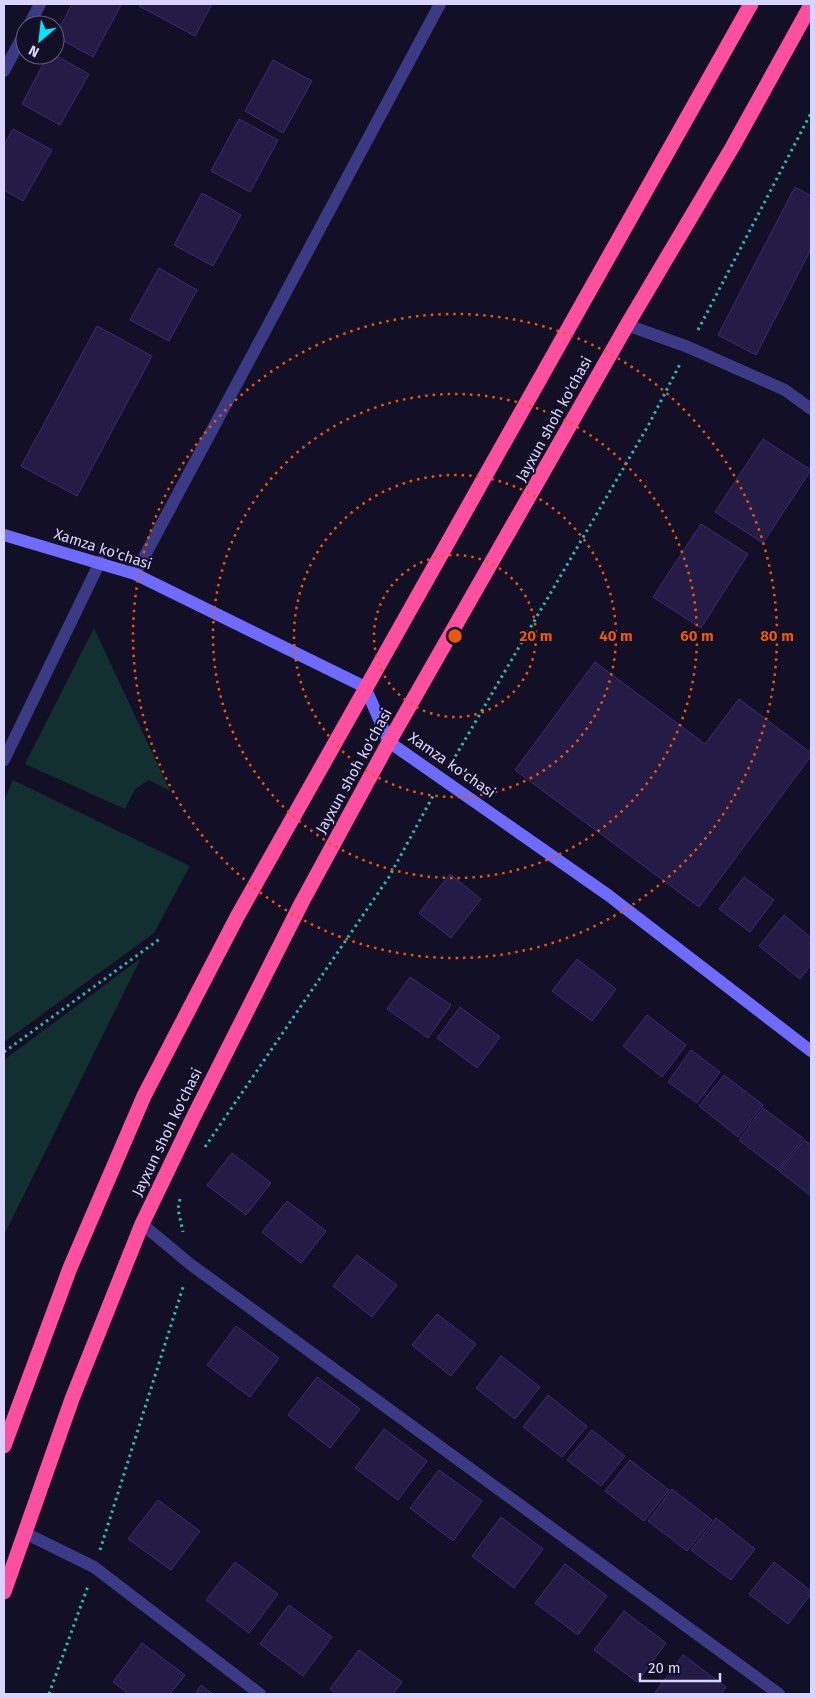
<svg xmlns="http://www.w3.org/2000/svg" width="815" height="1698" font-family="'Fira Sans',sans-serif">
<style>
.green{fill:#12302f}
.building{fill:#241b47;stroke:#3b2d73}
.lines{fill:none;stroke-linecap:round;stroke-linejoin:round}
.path{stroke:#2fb8b0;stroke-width:3;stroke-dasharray:2.5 4;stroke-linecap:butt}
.street{stroke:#3d3a85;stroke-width:12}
.secondary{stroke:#6f6bff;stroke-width:12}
.highway{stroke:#ff4fa3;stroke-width:15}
.ring{fill:none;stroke:#e8590c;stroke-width:2.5;stroke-dasharray:2.5 5}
.labels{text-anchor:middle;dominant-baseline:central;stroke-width:4;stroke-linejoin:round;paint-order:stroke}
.street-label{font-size:15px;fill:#d9d4ff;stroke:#130f26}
.centre{fill:#e8590c;stroke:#130f26;stroke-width:2.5}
.ring-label{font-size:15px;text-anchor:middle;font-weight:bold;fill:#e8590c;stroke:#130f26;stroke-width:4;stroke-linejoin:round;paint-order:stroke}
</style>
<rect width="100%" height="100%" fill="#130f26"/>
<!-- green -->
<path class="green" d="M94 628 170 791 149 780 135 789 125 809 25 764Z
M13 780 190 866 154 933 4 1042V800Z
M141 958 4 1235V1060Z"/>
<!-- building -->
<path class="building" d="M72 4H118L121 5 93 57 55 36Z
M140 4H212L195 36 139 6Z
M48 55H55L89 74 60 125 22 104Z
M273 60 312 81 283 133 245 111Z
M239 119 278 140 250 192 211 171Z
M13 129 52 150 23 201 4 190V145Z
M795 187 811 196V249L756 355 718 335Z
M202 193 241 215 213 266 174 245Z
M159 268 197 290 169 341 130 320Z
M97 326 152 356 77 496 21 466Z
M763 439 811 470 763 543 715 512Z
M701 524 748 554 701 628 653 597Z
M595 662 705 744 739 699 811 753V756L699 907 515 770Z
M450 874 481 899 451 938 419 913Z
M744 877 774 900 750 932 719 909Z
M784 915 811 938V965L800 979 759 946Z
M577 959 616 989 592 1021 552 991Z
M410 977 451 1005 428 1038 387 1009Z
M460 1007 500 1037 477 1068 437 1038Z
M647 1015 686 1045 662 1077 623 1046Z
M691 1050 720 1072 697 1103 668 1082Z
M724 1075 763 1105 738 1137 699 1106Z
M763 1108 803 1138 778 1170 739 1140Z
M804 1140 811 1145V1196L779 1171Z
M232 1153 271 1183 246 1215 207 1185Z
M287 1201 326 1231 301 1263 262 1232Z
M357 1255 397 1285 372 1317 333 1286Z
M437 1314 476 1344 451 1376 412 1345Z
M236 1326 279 1358 250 1397 207 1365Z
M501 1356 540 1387 515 1419 476 1388Z
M317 1377 360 1409 330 1448 288 1415Z
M548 1395 587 1426 562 1457 523 1427Z
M384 1429 427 1461 398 1500 355 1468Z
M592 1430 625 1456 601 1486 567 1460Z
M630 1460 669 1490 644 1521 605 1491Z
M439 1470 482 1501 453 1541 410 1508Z
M672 1489 712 1520 687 1551 648 1521Z
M158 1500 200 1531 171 1570 128 1539Z
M501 1517 543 1549 514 1588 472 1556Z
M716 1518 755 1549 731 1580 691 1550Z
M235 1562 278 1594 249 1633 206 1600Z
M774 1562 811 1591V1594L788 1624 749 1594Z
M565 1564 607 1596 578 1635 535 1603Z
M289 1605 332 1637 303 1676 260 1644Z
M624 1611 666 1643 637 1682 594 1650Z
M142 1643 185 1675 170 1694H129L113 1682Z
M359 1650 402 1682 393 1694H336L330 1689Z
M683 1655 726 1687 721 1694H654Z
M201 1685 213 1694H195Z"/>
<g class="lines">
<!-- path -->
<path class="path" d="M698 330 811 113
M452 762 648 426 680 364
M4 1052 161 938
M205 1147 389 877 433 796
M180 1199 178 1209 183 1232
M100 1550 184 1284
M49 1694 88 1586"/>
<!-- street -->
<path class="street" d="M29 25 40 4
M4 71 25 32
M627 325 688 347 785 390 811 409
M135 574 440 4
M4 760 100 562
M142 1224 190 1264 779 1694
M25 1533 94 1567 260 1694"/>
<!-- secondary -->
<path class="secondary" d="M4 535 135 574 365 687 389 742 608 895 811 1051"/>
<!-- highway -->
<path class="highway" d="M4 1446 70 1268 144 1096 237 917 751 4
M4 1592 72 1399 142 1224 193 1118 302 902 389 742 627 325 733 146 811 5"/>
</g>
<!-- distance rings -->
<g class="ring">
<circle cx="455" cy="636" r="81"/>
<circle cx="455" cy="636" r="161"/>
<circle cx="455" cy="636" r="242"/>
<circle cx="455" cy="636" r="322"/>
</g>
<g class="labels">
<!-- street labels -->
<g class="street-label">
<text transform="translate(554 419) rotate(-61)">Jayxun shoh ko'chasi</text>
<text transform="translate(103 549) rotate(18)">Xamza ko'chasi</text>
<text transform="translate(452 765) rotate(35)">Xamza ko'chasi</text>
<text transform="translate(354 771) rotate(-61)">Jayxun shoh ko'chasi</text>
<text transform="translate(167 1132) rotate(-64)">Jayxun shoh ko'chasi</text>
</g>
</g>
<circle cx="455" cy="636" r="8" class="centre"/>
<g class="ring-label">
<text x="536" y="641">20 m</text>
<text x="616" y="641">40 m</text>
<text x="697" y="641">60 m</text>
<text x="777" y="641">80 m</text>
</g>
<!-- border -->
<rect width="815" height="1698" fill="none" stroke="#d9d4ff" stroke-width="10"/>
<!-- north arrow -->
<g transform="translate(40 40) rotate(208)"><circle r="24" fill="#130f26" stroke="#625e7d"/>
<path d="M0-4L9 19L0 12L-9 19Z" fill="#00e5ff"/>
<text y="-8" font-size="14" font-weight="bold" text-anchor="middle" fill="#d9d4ff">N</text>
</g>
<!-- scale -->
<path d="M640 1673v8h80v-8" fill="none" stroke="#d9d4ff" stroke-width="2.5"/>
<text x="648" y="1673" font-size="15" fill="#d9d4ff" stroke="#130f26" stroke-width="4" paint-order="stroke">20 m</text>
</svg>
